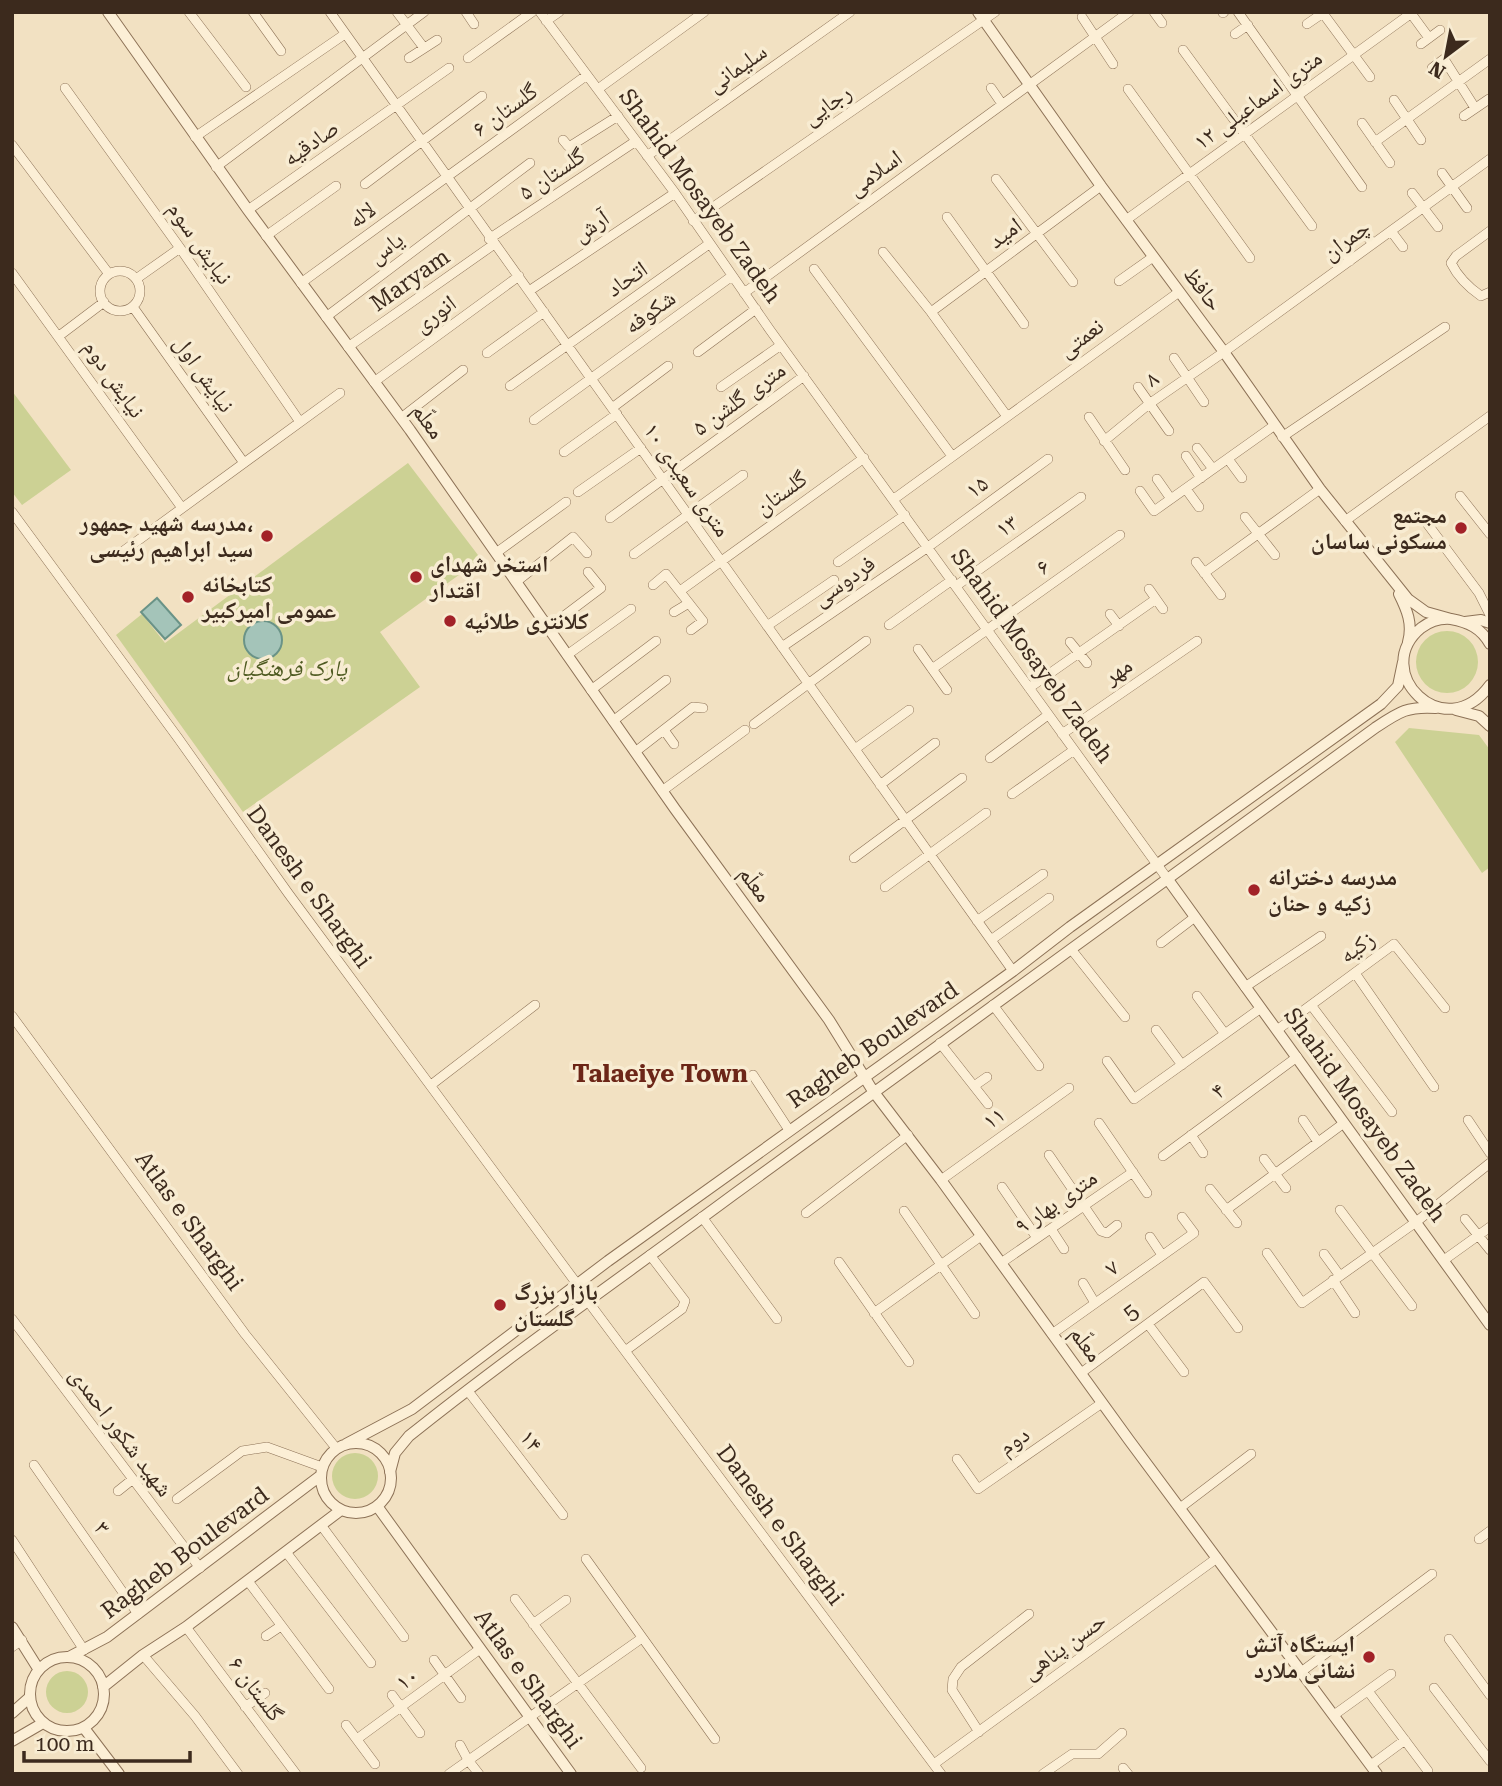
<svg xmlns="http://www.w3.org/2000/svg" width="1502" height="1786" font-family="'Roboto Serif','Noto Naskh Arabic',serif">
<style>
.green{fill:#ccd194}
.water{fill:#a4c4b9;stroke:#6a9387;stroke-width:2}
.lines{fill:none;stroke-linecap:round;stroke-linejoin:round}
.minor-casing{stroke:#8d7257;stroke-width:10}
.tertiary-casing{stroke:#8d7257;stroke-width:12}
.minor{stroke:#fcefd6;stroke-width:9}
.tertiary{stroke:#fcefd6;stroke-width:10}
.poi-dot{fill:#a22228;stroke:#f8ecd2;stroke-width:2.5}
.labels{text-anchor:middle;dominant-baseline:central;stroke-width:7;stroke-linejoin:round;paint-order:stroke}
.street-label{font-size:23px;fill:#3c2a1d;stroke:#f8ecd2}
.poi-label{font-size:23px;font-weight:bold;fill:#3c2a1d;stroke:#f8ecd2;text-anchor:start}
.park-label{font-size:23px;font-style:italic;fill:#4e5a21;stroke:#f8ecd2}
.neighbourhood-label{font-size:24px;font-weight:bold;fill:#6c2618;stroke:#f8ecd2}
</style>
<rect width="100%" height="100%" fill="#f2e1c2"/>
<!-- green -->
<path class="green" d="M12 391 71 470 22 505 12 492Z
M408 463 481 559 380 632 420 687 243 812 116 635 142 614 165 643Z
M1416 662a31 31 0 1 1 62 0a31 31 0 1 1-62 0Z
M1409 728 1479 735 1490 750V867L1482 873 1395 742Z
M332 1476a23 23 0 1 1 46 0a23 23 0 1 1-46 0Z
M46 1692a21 21 0 1 1 42 0a21 21 0 1 1-42 0Z"/>
<!-- water -->
<path class="water" d="M157 598 181 625 165 639 141 612Z
M244 640a19 19 0 1 1 38 0a19 19 0 1 1-38 0Z"/>
<g class="lines">
<!-- minor casing -->
<g class="minor-casing">
<path id="minor" d="M189 12 246 87
M253 12 281 51
M330 12 1013 971
M397 12 424 48
M466 12 474 24
M540 12 675 193 770 330 1169 881
M1154 12 1162 23
M1238 12 1362 187
M1322 12 1370 77
M1410 12 1429 38
M1223 13 1224 12
M1082 17 1113 64
M546 21 559 12
M1307 24 1323 13
M1235 34 1248 25
M1421 44 1440 30
M1183 50 1312 226
M409 58 437 40
M468 58 532 12
M1432 68 1444 59 1475 108
M65 88 180 248 300 422
M991 88 1002 104
M598 89 704 12
M1128 89 1250 258
M1394 100 1421 140
M1464 116 1489 99
M1362 123 1390 163
M195 137 345 34
M563 140 568 146 572 145 618 116
M1375 142 1490 59
M12 145 109 274
M647 156 850 12
M216 167 424 12
M1442 173 1467 208
M996 179 1073 282
M365 184 482 96
M1412 193 1438 227
M248 210 449 68
M947 217 1024 324
M1126 220 1413 12
M693 221 995 12
M1363 231 1373 244
M1391 231 1403 247
M1490 231 1456 256 1451 263C1458 277 1468 287 1481 296L1490 292
M266 236 336 186
M489 239 636 141
M1340 247 1350 261
M883 252 931 312 1006 415
M814 269 952 456
M100 291a20 20 0 1 1 40 0a20 20 0 1 1-40 0Z
M12 273 182 508
M136 279 180 248
M1119 281 1153 257
M301 283 587 75
M529 291 675 193
M744 293 1129 12
M133 307 244 463
M931 312 1101 186
M326 317 530 163
M59 336 104 302
M348 347 493 245
M698 352 756 309
M487 353 544 312
M1174 358 1204 402
M374 382 519 276
M510 386 709 244
M721 387 781 345
M1138 387 1169 431
M612 408 668 366
M1089 417 1125 470
M401 418 463 370
M534 420 732 276
M1282 437 1445 327
M1104 441 1149 404 1224 352 1490 159
M1197 448 1213 469
M564 452 617 414
M1186 456 1201 478
M1228 459 1242 478
M1157 479 1171 499
M1186 489 1199 507
M1140 491 1154 511 1275 425
M578 492 641 448
M1460 496 1490 534
M894 499 1179 292
M12 512 178 738 288 893 577 1284
M1245 517 1275 555
M610 518 804 376
M1345 521 1490 416
M1426 522 1479 593 1490 615
M496 553 566 502
M634 554 743 475
M118 555 340 393
M838 562 905 515
M1196 562 1221 595
M1204 573 1320 489
M516 582 573 537 587 553
M653 585 666 574 703 621 691 630
M956 586 1081 497
M1149 589 1163 609
M680 591 864 458
M674 612 689 603
M1110 614 1119 626
M889 625 952 580
M767 626 834 580
M548 628 601 588 588 572
M1070 642 1087 663
M782 647 928 547 1048 459
M918 649 947 690
M567 655 631 609
M932 669 1120 535
M1029 688 1156 599
M591 690 656 641
M613 721 666 680
M754 724 866 641
M664 730 674 744
M1062 734 1197 641
M855 749 909 710
M635 752 693 707 703 708
M990 758 1048 715
M880 785 935 743
M662 791 745 730
M1012 794 1074 750
M854 858 962 778
M885 887 986 813
M977 921 1043 874
M991 940 1049 898
M1161 943 1195 917
M1071 949 1125 1017
M1355 973 1434 1087
M1245 987 1321 936
M1197 996 1225 1034
M993 1005 1039 1066
M1311 1005 1392 1112
M12 1016 245 1334 336 1448
M1156 1030 1182 1065
M1277 1030 1394 944 1445 1008
M940 1043 988 1104
M1107 1061 1134 1099 1261 1008
M753 1075 789 1130
M431 1085 535 1005
M974 1086 987 1077
M1303 1120 1318 1142
M1468 1120 1490 1153
M1099 1123 1147 1193
M1191 1135 1203 1153
M1049 1155 1101 1231 1107 1233 1117 1225
M1163 1156 1297 1057
M1264 1159 1286 1188
M941 1180 1069 1088
M1002 1187 1037 1238
M1210 1189 1237 1223
M1226 1210 1344 1123
M1340 1210 1412 1306
M904 1211 975 1314
M806 1213 908 1135
M702 1217 777 1319
M1465 1219 1490 1250
M1051 1229 1064 1249
M1150 1237 1162 1255
M1267 1253 1302 1303 1416 1222 1490 1163
M1324 1254 1340 1276
M1444 1260 1490 1227
M839 1262 909 1362
M1001 1263 1133 1172
M1333 1280 1355 1313
M1083 1283 1095 1303
M587 1300 941 1774
M874 1313 981 1236
M12 1319 200 1568
M1148 1324 1184 1372
M1052 1334 1194 1233 1182 1217
M625 1351 682 1309 685 1301 650 1255
M1081 1373 1204 1282 1238 1328
M468 1391 563 1515
M957 1459 978 1489 1102 1403
M34 1465 138 1614
M118 1491 133 1479
M177 1499 242 1451 267 1447 322 1467
M1180 1508 1251 1454
M321 1525 404 1637
M1479 1539 1490 1531
M12 1540 84 1650
M286 1552 371 1663
M586 1559 715 1739
M248 1581 329 1689
M515 1599 641 1768
M533 1624 566 1600
M186 1627 296 1774
M266 1636 281 1626
M1449 1639 1490 1695
M12 1647 22 1640
M143 1655 195 1716 238 1774
M434 1660 461 1698
M1301 1672 1432 1574
M1434 1688 1490 1761
M1368 1691 1428 1771
M392 1695 420 1733
M245 1707 265 1693
M1334 1715 1391 1674
M346 1725 375 1764
M979 1732 952 1690 953 1679 961 1667 1029 1614
M357 1739 480 1649
M460 1745 468 1760 479 1774
M934 1764 1217 1558
M1371 1765 1405 1740
M1123 1768 1128 1774
M449 1774 642 1638
M1043 1774 1072 1754H1098L1122 1733"/>
</g>
<!-- tertiary casing -->
<g class="tertiary-casing">
<path id="tertiary" d="M108 12 248 210 410 430 675 809 829 1020 873 1091 941 1180 1129 1440 1377 1774
M978 12 1101 186 1224 352 1320 489 1408 599 1426 612 1451 619
M1399 594C1407 610 1413 624 1408 642
M1465 622 1481 620 1490 623
M1490 644C1481 628 1468 622 1451 619 1440 618 1429 622 1421 628 1369 671 1444 748 1490 685
M1456 710 1479 716 1490 726
M1169 881 1490 1325
M321 1478a35 35 0 1 1 70 0a35 35 0 1 1-70 0Z
M346 1444 412 1409 608 1261 1013 971 1070 927 1381 704 1398 686 1403 662
M390 1472 395 1453 409 1436C514 1352 625 1275 733 1195 946 1038 1162 885 1375 728 1399 712 1407 706 1436 708
M377 1506 571 1774
M12 1627 39 1670
M30 1694a37 37 0 1 1 74 0a37 37 0 1 1-74 0Z
M69 1657 107 1637 320 1476
M103 1687 143 1655 186 1627 341 1510
M12 1713 30 1697
M84 1728 119 1774
M12 1741 43 1723"/>
</g>
<!-- minor -->
<use href="#minor" class="minor"/>
<!-- tertiary -->
<use href="#tertiary" class="tertiary"/>
</g>
<!-- markers -->
<g class="poi-dot">
<circle cx="1461" cy="528" r="7"/>
<circle cx="267" cy="536" r="7"/>
<circle cx="416" cy="577" r="7"/>
<circle cx="188" cy="597" r="7"/>
<circle cx="450" cy="621" r="7"/>
<circle cx="1254" cy="890" r="7"/>
<circle cx="500" cy="1305" r="7"/>
<circle cx="1369" cy="1657" r="7"/>
</g>
<g class="labels">
<!-- street labels -->
<g class="street-label">
<text transform="translate(737 68) rotate(-35)">سلیمانی</text>
<text transform="translate(1258 100) rotate(-36)">۱۲ متری اسماعیلی</text>
<text transform="translate(827 105) rotate(-35)">رجایی</text>
<text transform="translate(505 110) rotate(-36)">گلستان ۶</text>
<text transform="translate(311 143) rotate(-35)">صادقیه</text>
<text transform="translate(875 173) rotate(-36)">اسلامی</text>
<text transform="translate(552 174) rotate(-34)">گلستان ۵</text>
<text transform="translate(700 196) rotate(54)">Shahid Mosayeb Zadeh</text>
<text transform="translate(362 215) rotate(-36)">لاله</text>
<text transform="translate(591 226) rotate(-34)">آرش</text>
<text transform="translate(1005 233) rotate(-36)">امید</text>
<text transform="translate(1346 240) rotate(-36)">چمران</text>
<text transform="translate(200 243) rotate(55)">نیایش سوم</text>
<text transform="translate(386 248) rotate(-37)">یاس</text>
<text transform="translate(627 279) rotate(-35)">اتحاد</text>
<text transform="translate(410 280) rotate(-35)">Maryam</text>
<text transform="translate(1203 289) rotate(53)">حافظ</text>
<text transform="translate(650 312) rotate(-36)">شکوفه</text>
<text transform="translate(435 314) rotate(-36)">انوری</text>
<text transform="translate(1081 338) rotate(-36)">نعمتی</text>
<text transform="translate(204 374) rotate(55)">نیایش اول</text>
<text transform="translate(114 379) rotate(55)">نیایش دوم</text>
<text transform="translate(1152 379) rotate(-34)">۸</text>
<text transform="translate(739 399) rotate(-36)">۵ متری گلشن</text>
<text transform="translate(428 421) rotate(54)">معلّم</text>
<text transform="translate(687 480) rotate(55)">۱۰ متری سعیدی</text>
<text transform="translate(977 487) rotate(-36)">۱۵</text>
<text transform="translate(781 493) rotate(-36)">گلستان</text>
<text transform="translate(1007 526) rotate(-35)">۱۳</text>
<text transform="translate(1043 567) rotate(-36)">۶</text>
<text transform="translate(844 581) rotate(-35)">فردوسی</text>
<text transform="translate(1032 656) rotate(54)">Shahid Mosayeb Zadeh</text>
<text transform="translate(1118 671) rotate(-34)">مهر</text>
<text transform="translate(755 884) rotate(54)">معلّم</text>
<text transform="translate(309 887) rotate(54)">Danesh e Sharghi</text>
<text transform="translate(1357 947) rotate(-36)">زکیه</text>
<text transform="translate(873 1045) rotate(-35)">Ragheb Boulevard</text>
<text transform="translate(1218 1091) rotate(-37)">۴</text>
<text transform="translate(1365 1115) rotate(54)">Shahid Mosayeb Zadeh</text>
<text transform="translate(994 1118) rotate(-36)">۱۱</text>
<text transform="translate(1056 1202) rotate(-35)">۹ متری بهار</text>
<text transform="translate(189 1221) rotate(54)">Atlas e Sharghi</text>
<text transform="translate(1112 1268) rotate(-35)">۷</text>
<text transform="translate(1131 1312) rotate(-37)">5</text>
<text transform="translate(1086 1344) rotate(54)">معلّم</text>
<text transform="translate(121 1432) rotate(53)">شهید شکور احمدی</text>
<text transform="translate(531 1441) rotate(53)">۱۴</text>
<text transform="translate(1014 1441) rotate(-35)">دوم</text>
<text transform="translate(780 1525) rotate(53)">Danesh e Sharghi</text>
<text transform="translate(102 1528) rotate(55)">۳</text>
<text transform="translate(185 1553) rotate(-37)">Ragheb Boulevard</text>
<text transform="translate(1064 1646) rotate(-36)">حسن پناهی</text>
<text transform="translate(407 1679) rotate(-36)">۱۰</text>
<text transform="translate(528 1679) rotate(54)">Atlas e Sharghi</text>
<text transform="translate(256 1689) rotate(53)">گلستان ۶</text>
</g>
<!-- poi labels -->
<g class="poi-label">
<text x="1447" y="515" text-anchor="end">مجتمع<tspan x="1447" dy="26">مسکونی ساسان</tspan></text>
<text x="253" y="523" text-anchor="end">مدرسه شهید جمهور،<tspan x="253" dy="26">سید ابراهیم رئیسی</tspan></text>
<text x="430" y="564">استخر شهدای<tspan x="430" dy="26">اقتدار</tspan></text>
<text x="202" y="584">کتابخانه<tspan x="202" dy="26">عمومی امیرکبیر</tspan></text>
<text x="464" y="621">کلانتری طلائیه</text>
<text x="1268" y="877">مدرسه دخترانه<tspan x="1268" dy="26">زکیه و حنان</tspan></text>
<text x="514" y="1292">بازار بزرگ<tspan x="514" dy="26">گلستان</tspan></text>
<text x="1355" y="1644" text-anchor="end">ایستگاه آتش<tspan x="1355" dy="26">نشانی ملارد</tspan></text>
</g>
<!-- park labels -->
<g class="park-label">
<text x="287" y="668">پارک فرهنگیان</text>
</g>
<!-- neighbourhood labels -->
<g class="neighbourhood-label">
<text x="660" y="1074">Talaeiye Town</text>
</g>
</g>
<!-- border -->
<rect width="1502" height="1786" fill="none" stroke="#3c2a1d" stroke-width="28"/>
<!-- north arrow -->
<g transform="translate(1446 56) rotate(212)" stroke="#f8ecd2" stroke-width="5" paint-order="stroke">
<path d="M0-5L12 26L0 18L-12 26Z" fill="#3c2a1d"/>
<text y="-10" font-size="19" font-weight="bold" text-anchor="middle" fill="#3c2a1d">N</text>
</g>
<!-- scale -->
<path d="M24 1751v10h166v-10" fill="none" stroke="#3c2a1d" stroke-width="3.5"/>
<text x="35" y="1751" font-size="21" fill="#3c2a1d" stroke="#f8ecd2" stroke-width="5" paint-order="stroke">100 m</text>
</svg>
